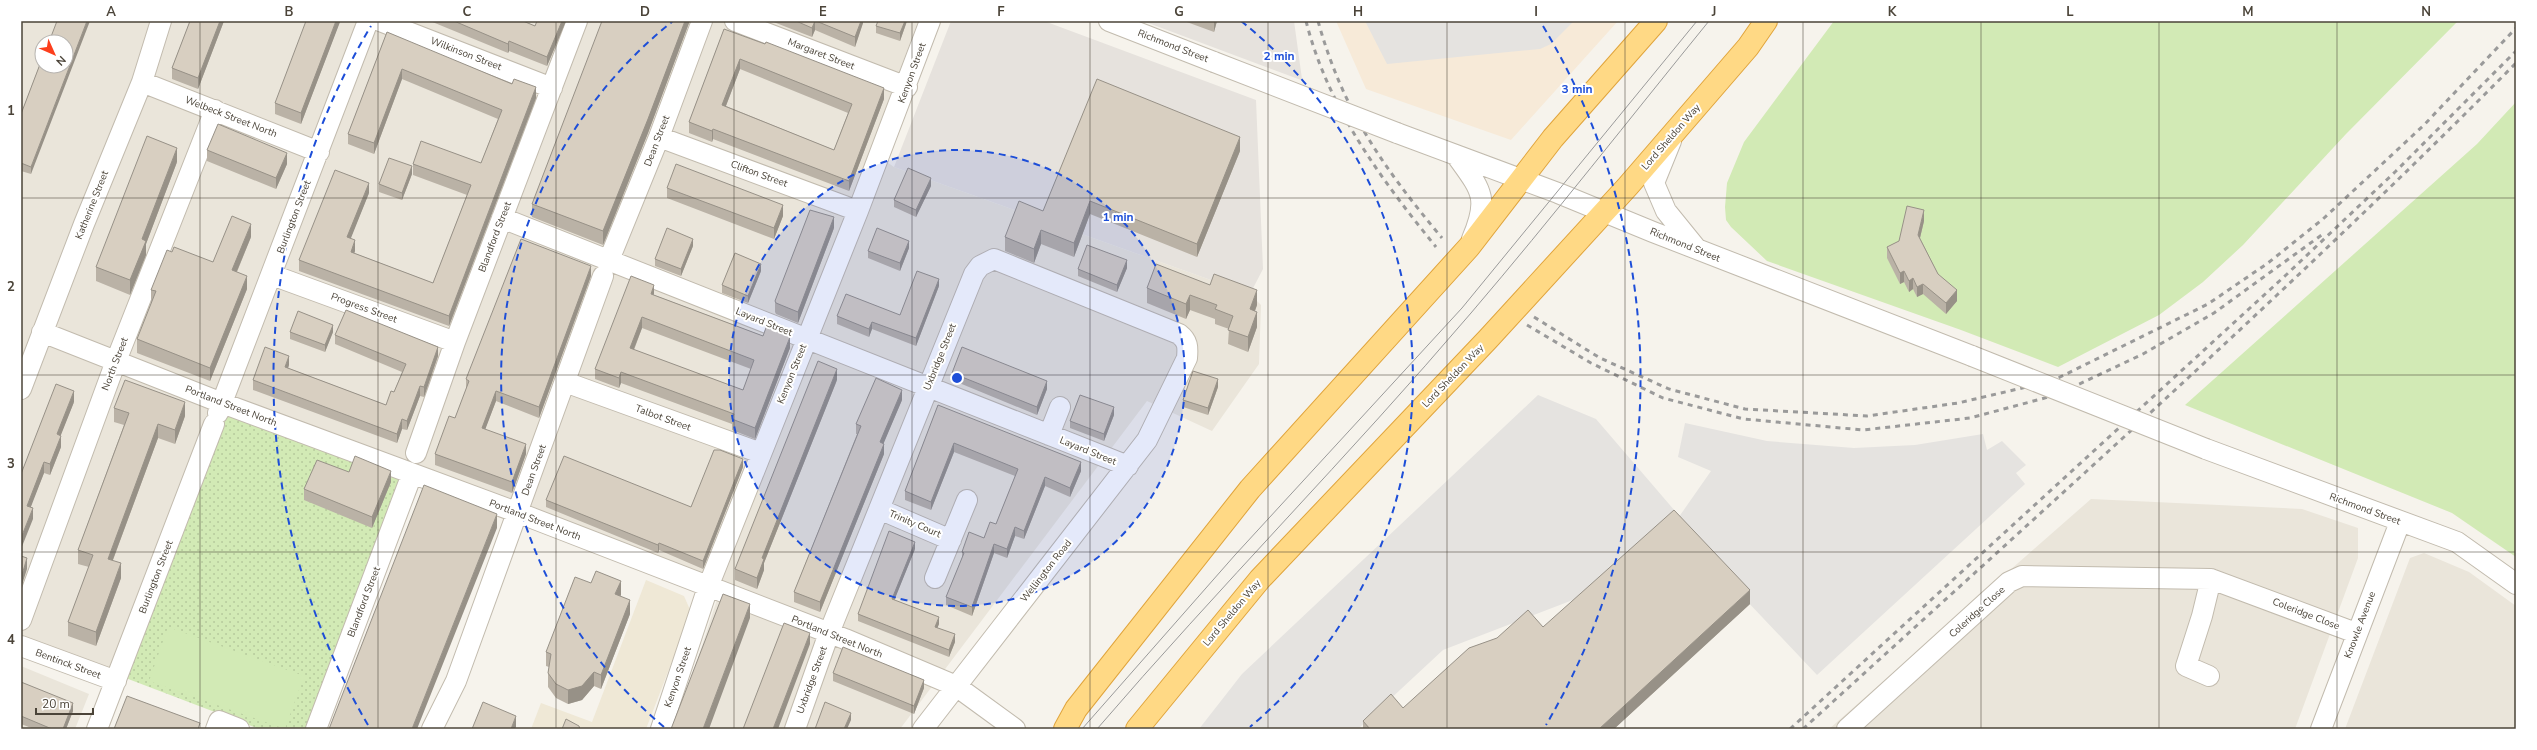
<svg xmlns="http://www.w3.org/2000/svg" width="2537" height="750" font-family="'Nunito Sans',sans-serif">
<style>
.residential{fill:#eae5da;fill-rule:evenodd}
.commercial{fill:#f7ead8}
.industrial{fill:#e6e2dd}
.education{fill:#efe8d6}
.park{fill:url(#park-dots)}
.pitch{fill:#d2eab5}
.parking{fill:#e5e3e0}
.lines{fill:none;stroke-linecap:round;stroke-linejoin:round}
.minor-casing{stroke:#c2bbae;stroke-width:22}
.trunk-casing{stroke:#e0a43c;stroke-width:24}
.minor{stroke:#fff;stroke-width:20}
.trunk{stroke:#ffd985;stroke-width:22}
.tram{stroke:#9a9a9a;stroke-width:1}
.rail{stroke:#9a9a9a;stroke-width:3;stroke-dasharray:5 5;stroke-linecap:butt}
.minor-bridge-casing{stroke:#c2bbae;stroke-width:22;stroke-linecap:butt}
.minor-bridge{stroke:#fff;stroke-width:20}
.wall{fill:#bab2a6;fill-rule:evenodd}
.shaded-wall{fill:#979187}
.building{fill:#d8cfc1;stroke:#979187;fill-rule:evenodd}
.grid{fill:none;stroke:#4b4439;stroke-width:1;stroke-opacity:0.55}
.ring{fill:none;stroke:#1d4ed8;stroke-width:2;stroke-dasharray:7 5}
.labels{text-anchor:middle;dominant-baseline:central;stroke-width:4;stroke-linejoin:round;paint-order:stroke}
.street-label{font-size:10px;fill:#4b4439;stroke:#fff}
.centre{fill:#1d4ed8;stroke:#fff;stroke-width:2}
.ring-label{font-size:12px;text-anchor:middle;font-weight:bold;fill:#1d4ed8;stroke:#fff;stroke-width:4;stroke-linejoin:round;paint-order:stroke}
.neatline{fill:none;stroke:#4b4439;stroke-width:1.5}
.grid-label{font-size:13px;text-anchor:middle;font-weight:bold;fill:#4b4439}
</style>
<defs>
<pattern id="park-dots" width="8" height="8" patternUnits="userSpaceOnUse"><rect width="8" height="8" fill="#d2eab5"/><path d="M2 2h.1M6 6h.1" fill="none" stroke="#b6ca9c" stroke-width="1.8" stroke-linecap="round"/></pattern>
</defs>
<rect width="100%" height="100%" fill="#f6f3ec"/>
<!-- residential -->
<path class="residential" d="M21 21H918L870 150 894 167 1250 294 1261 305 1259 364 1212 431 1147 401 900 729H675L722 584 426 469 113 673 21 639ZM42 42H66V66H42Z
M2091 499 2302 509 2358 528V558L2295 729H1829Z
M2424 553 2469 572 2516 606V729H2345L2410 558Z
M21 666 89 694 75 729H21Z"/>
<!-- commercial -->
<path class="commercial" d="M1336 21H1618L1511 140 1366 89Z"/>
<!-- industrial -->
<path class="industrial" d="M951 21H1044L1256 100 1263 269 1250 294 894 167Z
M1143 21H1294L1302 79 1301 80Z"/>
<!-- education -->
<path class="education" d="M646 580 684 596 691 612 646 729H531L541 703 592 722Z"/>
<!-- park -->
<path class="park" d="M227 405 405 477 308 729H259L123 677Z"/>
<!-- pitch -->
<path class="pitch" d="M1834 21H2458L2346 134 2243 245 2203 282 2159 315 2058 367 1961 330 1767 261 1731 227 1726 220 1725 207 1727 183 1744 142Z
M2516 102V557L2452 513 2185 405 2477 144Z
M168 627 304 676 285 729 149 681Z"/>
<!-- parking -->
<path class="parking" d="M1365 21H1574L1551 44 1540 49 1387 64Z
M1538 395 1596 419 1675 511 1578 598 1443 650 1358 729H1199L1242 674Z
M1685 423 1767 441 1854 448 1915 445 1983 434 1987 450 2002 441 2026 465 2016 473 2025 484 1817 675 1674 524 1711 471 1678 457Z"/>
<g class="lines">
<!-- minor casing -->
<g class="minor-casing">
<path id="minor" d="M380 21 552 88
M735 21 907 87
M1109 21 1214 62
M142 82 319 152
M1397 133 1558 193 1653 232 1972 356
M659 137 858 211
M1671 141 1654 183 1666 211 1696 248
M1456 155C1481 190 1490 197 1472 239
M502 218 1128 466
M609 260 659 137 702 21
M272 275 455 342
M42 332 222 403 519 513 845 639 956 686 1015 729
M565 382 761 453
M21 389 84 224 142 82 161 21
M218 413 368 21
M1049 435 1060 407
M2206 449 2457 542 2516 584
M416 453 455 342 577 21
M879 509 951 540
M935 578 967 500
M21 620 116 361 215 110
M21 646 116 681
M2209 676 2186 666 2202 616 2211 579
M97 729 214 424
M216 729 219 721 239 729
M316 729 412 474
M432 729 456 681 603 276
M661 729 708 587 858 211 930 21
M795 729 829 633 974 274 980 266 994 259 1179 334C1188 341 1188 347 1187 358L1147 440 923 729
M1847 729 2009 582 2022 576 2211 579 2356 633
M2321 729 2400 522"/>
</g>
<!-- trunk casing -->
<g class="trunk-casing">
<path id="trunk" d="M1065 729 1076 709 1250 489 1469 247 1553 138 1656 21
M1137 729 1260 579 1488 339 1628 186 1748 47 1766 21"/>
</g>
<!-- minor -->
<use href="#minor" class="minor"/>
<!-- trunk -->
<use href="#trunk" class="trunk"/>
<!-- tram -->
<path class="tram" d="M1082 729 1235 555 1462 308 1697 21
M1097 729C1219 587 1350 455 1471 313 1553 217 1630 118 1709 21"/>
<!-- rail -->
<path class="rail" d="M1306 21C1328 108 1381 179 1436 247
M1318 21C1343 111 1383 167 1442 238
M1534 317 1600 358 1669 389 1745 409 1867 416 1958 403 2052 381 2208 304 2268 263 2323 219 2424 125 2516 28
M1527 325 1591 363 1663 398 1744 419 1863 430 1970 418 2056 395 2143 354 2214 313 2323 234
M1790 729 2286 275 2396 171 2516 51
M1803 729C2043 510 2287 294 2516 63"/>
<!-- minor-bridge casing -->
<g class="minor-bridge-casing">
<path id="minor-bridge" d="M1214 62 1397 133
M1972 356 2206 449"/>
</g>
<!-- minor-bridge -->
<use href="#minor-bridge" class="minor-bridge"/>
</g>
<!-- wall -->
<path class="wall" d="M190 21H224L198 89 172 79V68Z
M340 21 301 124 275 114V103Z
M430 21H523L535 26 566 21 547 66 509 51 508 53Z
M689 21V23L648 133 603 245 532 217V204Z
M771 21H863V23L855 47 815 30 812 37Z
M907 21 900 41 876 33V26Z
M1184 21H1217L1214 32Z
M724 29 884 99 849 191 713 139 712 142 689 133V122ZM740 69 848 113 834 150 726 106Z
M387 32 536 98 449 326 299 271V260L369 193 350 239 355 251 354 253 433 283 467 195 413 175V164L481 163 498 119 402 79 374 154 348 144V134Z
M42 59 31 174 21 171V114Z
M207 150 287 164 276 189 207 161Z
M1240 151 1197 257 1090 214 1074 257 1041 244 1034 263 1005 251V237L1043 211Z
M177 162 146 244V255L130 295 96 281V267Z
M412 174 402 200 379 192V184Z
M931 186 916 217 894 207V200Z
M667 188 783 216 774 239 667 198Z
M1924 221 1920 238 1938 274 1957 301 1946 314 1923 294 1917 297 1913 289 1909 292 1904 282 1900 284 1887 258V247L1899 241Z
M834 228 798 323 776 314 775 312V301Z
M251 237 237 272 247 289 210 381 137 353V339L151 303V290L172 252 213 262Z
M693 246 681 276 655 266V259Z
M909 248 900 271 868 258V251Z
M1127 268 1117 292 1078 276V269Z
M761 271 748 303 722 293V285Z
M591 276 539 418 496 401 485 429 526 454 512 493 435 465V454L455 418 466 390V379Z
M939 286 916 346 872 329 869 337 837 324V316L900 315Z
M1147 288 1257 305 1255 311 1257 327 1248 352 1228 344 1229 329 1215 324V319L1190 310 1186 319 1147 303Z
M654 295 763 336 790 348 755 439 732 430V424L621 383 619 388 595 379V369ZM642 328 751 369 743 390 634 350Z
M290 332H333L325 352 290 339Z
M335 335 438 356 424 397 420 396 407 430 402 429 397 443 253 390V380L289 365 288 368 386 405 394 392 402 372 335 344Z
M952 373 1047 389 1037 415 952 380Z
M837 380 764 563V570L757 589 735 580V569Z
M1218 387 1208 415 1183 407V400Z
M902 400 883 444 884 454 820 612 794 602V592L857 434H856V424Z
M74 402 60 436 61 447 50 475 44 473 30 507 33 519 21 474Z
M938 405 1081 471 1070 497 1045 486 1024 539 1015 536 1007 558 994 553 972 616 946 605V597L962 558V552L984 538 996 524 1015 476 954 452 931 510 905 500V491Z
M114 408 185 416 175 444 158 438 113 560 121 578 96 646 68 636V622L89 567 78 564V550L124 425 114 422Z
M1114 415 1104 441 1070 428V421Z
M743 467 703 569 659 550 658 553 546 507V500L691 507Z
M349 472 391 482 372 528 304 500V489Z
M915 549 894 600 939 624 937 628 955 642 949 657 858 621V614Z
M621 595 620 596 630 614 601 689 594 686 582 700 568 704 556 698 548 687V673L549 667 546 666V652Z
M1750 604 1614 729H1363V721L1403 708 1543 627Z
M833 673 924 688 914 714 833 681Z
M21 682 73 711 66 729H34L21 724Z"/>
<!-- shaded-wall -->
<path class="shaded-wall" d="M87 21H90L31 174V167Z
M220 21H224L198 89V78Z
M336 21H340V22L301 124V113Z
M562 21H566L547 66V57Z
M685 21H689V23L648 133 603 245V231Z
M815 21V30L812 37V28Z
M861 21H863V23L855 47V37Z
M905 21H907L900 41V33Z
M1214 21H1217L1214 32Z
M509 41V51L508 53V44Z
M740 59V69L722 116V105Z
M402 69V79L374 154V143Z
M536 87V98L449 326V316Z
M884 88V99L849 191V181Z
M713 129V139L712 142V131Z
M1240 137V151L1197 257V244Z
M177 148V162L146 244V255L130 295V280L142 239Z
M287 153V164L276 189V178Z
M412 166V174L402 200V193Z
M931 178V186L916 217V210Z
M369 183V193L347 248V237Z
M1090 201V214L1074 257V243Z
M783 205V216L774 239V228Z
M1924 210V221L1918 246V235Z
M834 217V228L798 323V312Z
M251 224V237L232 283V270Z
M1041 230V244L1034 263V249Z
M693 239V246L681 276V269Z
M355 240V251L351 262V252Z
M909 241V248L900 271V263Z
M1127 260V268L1117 292V285Z
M761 264V271L748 303V296Z
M591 266V276L539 418V407Z
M1904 271V282L1900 284V273Z
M247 276V289L210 381V368Z
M1913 278V289L1909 292V281Z
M939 279V286L916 346V338Z
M1923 284V294L1917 297V287Z
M654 285V295L651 294Z
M1257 290V305L1250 324V309Z
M1957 290V301L1946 314V303Z
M1190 295V310L1186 319V304Z
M1257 312V327L1248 352V337Z
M642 317V328L630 359V348Z
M872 322V329L869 337V329Z
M333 325V332L325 352V345Z
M790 337V348L755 439V428Z
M438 347V356L424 397V387Z
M289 356V365L285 377V367Z
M837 369V380L764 563V570L757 589V578L762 558Z
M621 372V383L619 388V378Z
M1218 379V387L1208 415V408Z
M1047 381V389L1037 415V407Z
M420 386V396L407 430V421Z
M902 390V400L880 452V442Z
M74 391V402L57 445V434Z
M496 391V401L482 438V428Z
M185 402V416L175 444V430Z
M1114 407V415L1104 441V434Z
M402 419V429L397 443V434Z
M158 424V438L108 573V559Z
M61 436V447L50 475V464Z
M954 443V452L931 510V502Z
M526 444V454L512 493V482Z
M884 444V454L820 612V602Z
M743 459V467L703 569V561Z
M44 462V473L27 517V506Z
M1081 462V471L1070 497V488Z
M391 471V482L372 528V517Z
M1045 477V486L1024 539V531Z
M33 508V519L21 549V538Z
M497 514V528L417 729H412Z
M1015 527V536L1007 558V549Z
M915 542V549L892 606V599Z
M659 543V550L658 553V545Z
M994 544V553L972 616V607Z
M27 558V569L21 588V578Z
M121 563V578L96 646V632Z
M621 581V595L615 608V594Z
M1750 590V604L1614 729H1599Z
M630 600V614L601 689V675Z
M750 604V618L709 729H703Z
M939 617V624L935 634V627Z
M810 633V644L778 729H773Z
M955 634V642L949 657V650Z
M594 672V686L582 700 568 704V690Z
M924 680V688L914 714V706Z
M73 703V711L66 729H63Z
M851 713V720L847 729H844Z
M516 716V727L515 729H511Z"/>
<!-- building -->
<path class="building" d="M57 21H87L31 167 21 163V114L42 59V66H66V42H49Z
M190 21H220L198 78 172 68Z
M306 21H336L301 113 275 103Z
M454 21H523L535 26 537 21H562L547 57 509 41 508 44Z
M602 21H685L648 119 603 231 532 204Z
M796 21H815L812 28Z
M816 21H861L855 37Z
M878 21H905L900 33 876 26Z
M724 29 765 44 766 42 884 88 849 181 713 129 712 131 689 122ZM740 59 852 104 834 150 722 105Z
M387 32 512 84 514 79 536 87 449 316 299 260 335 170 369 183 347 237 355 240 351 252 433 283 471 185 413 164 421 141 481 163 502 110 402 69 374 143 348 134Z
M1097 79 1240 137 1197 244 1090 201 1074 243 1041 230 1034 249 1005 237 1019 201 1043 211Z
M218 124 287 153 276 178 207 150Z
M147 136 177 148 142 239 146 241 130 280 96 267Z
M389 158 412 166 402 193 379 184Z
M676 164 783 205 774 228 667 188Z
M908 168 931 178 916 210 894 200Z
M1907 206 1924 210 1918 235 1938 274 1957 290 1946 303 1923 284 1917 287 1913 278 1909 281 1904 271 1900 273 1887 247 1899 241Z
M810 210 834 217 798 312 776 303 775 301Z
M232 216 251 224 232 270 247 276 210 368 137 339 156 291 151 290 167 250 172 252 174 247 213 262Z
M667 228 693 239 681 269 655 259Z
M877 228 909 241 900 263 868 251Z
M521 239 591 266 539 407 496 391 482 428 526 444 512 482 435 454 449 416 455 418 469 381 466 379Z
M1087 245 1127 260 1117 285 1078 269Z
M735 253 761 264 748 296 722 285Z
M1156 264 1210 285 1214 274 1257 290 1250 309 1257 312 1248 337 1228 330 1233 316 1215 309 1217 305 1190 295 1186 304 1147 288Z
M917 271 939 279 916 338 872 322 869 329 837 316 846 294 900 315Z
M631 276 654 285 651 294 763 336 767 325 790 333V337L755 428 732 419 734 414 621 372 619 378 595 369ZM642 317 754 360 743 390 630 348Z
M346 310 438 347 424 387 420 386 407 421 402 419 397 434 253 380 265 347 289 356 285 367 386 405 391 391 394 392 406 364 335 335Z
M298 311 333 325 325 345 290 332Z
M962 347 1047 381 1037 407 952 373Z
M818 361 837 369 762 558 764 559 757 578 735 569Z
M1193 371 1218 379 1208 408 1183 400Z
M876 378 902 390 880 442 884 444 820 602 794 592 861 426 856 424Z
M125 380 185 402 175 430 158 424 108 559 121 563 96 632 68 622 93 555 78 550 129 413 114 408Z
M56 384 74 391 57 434 61 436 50 464 44 462 27 506 33 508 21 538V474Z
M1080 395 1114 407 1104 434 1070 421Z
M938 405 1081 462 1070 488 1045 477 1024 531 1015 527 1007 549 994 544 972 607 946 597 964 553 962 552 969 532 984 538 990 522 996 524 1018 469 954 443 931 502 905 491Z
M714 450H720L743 459 703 561 659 543 658 545 546 500 564 456 691 507Z
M355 456 391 471 372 517 304 489 317 460 349 472Z
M424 485 497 514 412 729H329Z
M1674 510 1750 590 1599 729H1370L1363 721 1391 694 1403 708 1469 648 1497 638 1528 610 1543 627Z
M889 531 915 542 892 599 939 617 935 627 955 634 949 650 858 614Z
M21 556 27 558 21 578Z
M596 571 621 581 615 594 630 600 601 675 594 672 582 686 568 690 556 684 548 673 551 654 546 652 575 577 591 583Z
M723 594 750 604 703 729H671Z
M784 623 810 633 773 729H743Z
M843 647 924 680 914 706 833 673Z
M21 682 73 703 63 729H52L21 716Z
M127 696 200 723 198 729H114Z
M483 702 516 716 511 729H472Z
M825 702 851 713 844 729H815Z
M566 719 579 726 580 729H562Z"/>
<!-- grid -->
<path class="grid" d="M200 21V729M378 21V729M556 21V729M734 21V729M912 21V729M1090 21V729M1268 21V729M1447 21V729M1625 21V729M1803 21V729M1981 21V729M2159 21V729M2337 21V729M21 198H2516M21 375H2516M21 552H2516"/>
<!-- distance rings -->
<circle cx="957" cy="378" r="228" fill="#1d4ed8" fill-opacity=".12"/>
<g class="ring">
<circle cx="957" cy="378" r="228"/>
<path d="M664 727A456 456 0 0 1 673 21M1241 21A456 456 0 0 1 1250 727"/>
<path d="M368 725A684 684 0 0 1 371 26M1543 26A684 684 0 0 1 1546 725"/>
</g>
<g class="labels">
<!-- street labels -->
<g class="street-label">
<text transform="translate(1173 46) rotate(21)">Richmond Street</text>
<text transform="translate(466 54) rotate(21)">Wilkinson Street</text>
<text transform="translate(821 54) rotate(21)">Margaret Street</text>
<text transform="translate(912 73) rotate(-70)">Kenyon Street</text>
<text transform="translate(231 117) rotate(21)">Welbeck Street North</text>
<text transform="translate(1671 137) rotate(-49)">Lord Sheldon Way</text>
<text transform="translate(657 141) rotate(-69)">Dean Street</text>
<text transform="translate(759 174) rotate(20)">Clifton Street</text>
<text transform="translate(92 205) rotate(-68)">Katherine Street</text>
<text transform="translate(294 217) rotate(-69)">Burlington Street</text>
<text transform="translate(495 237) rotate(-69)">Blandford Street</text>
<text transform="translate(1685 245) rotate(22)">Richmond Street</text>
<text transform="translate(364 308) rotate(20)">Progress Street</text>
<text transform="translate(764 322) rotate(22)">Layard Street</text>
<text transform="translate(940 357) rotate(-68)">Uxbridge Street</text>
<text transform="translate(115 364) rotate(-69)">North Street</text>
<text transform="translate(792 374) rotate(-68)">Kenyon Street</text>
<text transform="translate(1453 376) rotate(-46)">Lord Sheldon Way</text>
<text transform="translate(231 406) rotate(21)">Portland Street North</text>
<text transform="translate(663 418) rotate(20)">Talbot Street</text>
<text transform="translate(1088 451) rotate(22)">Layard Street</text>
<text transform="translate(534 470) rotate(-70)">Dean Street</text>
<text transform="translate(2365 509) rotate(20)">Richmond Street</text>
<text transform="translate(535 520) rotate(21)">Portland Street North</text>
<text transform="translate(915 524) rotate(23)">Trinity Court</text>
<text transform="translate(1046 571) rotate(-52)">Wellington Road</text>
<text transform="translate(156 577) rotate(-69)">Burlington Street</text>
<text transform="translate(364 602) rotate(-69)">Blandford Street</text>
<text transform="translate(1977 612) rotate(-42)">Coleridge Close</text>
<text transform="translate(1232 613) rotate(-50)">Lord Sheldon Way</text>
<text transform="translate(2306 614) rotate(21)">Coleridge Close</text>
<text transform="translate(2360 625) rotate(-69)">Knowle Avenue</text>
<text transform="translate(837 637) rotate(22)">Portland Street North</text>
<text transform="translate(68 664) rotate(20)">Bentinck Street</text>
<text transform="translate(678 677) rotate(-71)">Kenyon Street</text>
<text transform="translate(812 680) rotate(-70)">Uxbridge Street</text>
</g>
</g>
<circle cx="957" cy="378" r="6" class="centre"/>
<g class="ring-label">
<text x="1279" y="60">2 min</text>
<text x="1577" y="93">3 min</text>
<text x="1118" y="221">1 min</text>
</g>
<!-- border -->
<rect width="2537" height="750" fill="none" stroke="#ffffff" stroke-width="44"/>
<!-- north arrow -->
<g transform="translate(54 54) rotate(135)"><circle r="19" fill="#ffffff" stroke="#b7b4b0"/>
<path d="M0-3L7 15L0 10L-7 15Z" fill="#fc3f1d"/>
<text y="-6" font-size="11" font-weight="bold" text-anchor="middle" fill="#4b4439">N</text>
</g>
<!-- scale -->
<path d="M36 708v6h57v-6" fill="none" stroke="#4b4439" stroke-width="2"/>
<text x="42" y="708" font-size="12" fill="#4b4439" stroke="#ffffff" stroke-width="3" paint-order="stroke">20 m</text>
<rect x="22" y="22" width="2493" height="706" class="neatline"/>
<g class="grid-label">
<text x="111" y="16">A</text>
<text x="289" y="16">B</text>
<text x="467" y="16">C</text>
<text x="645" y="16">D</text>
<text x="823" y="16">E</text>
<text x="1001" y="16">F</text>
<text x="1179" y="16">G</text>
<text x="1358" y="16">H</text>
<text x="1536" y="16">I</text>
<text x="1714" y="16">J</text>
<text x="1892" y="16">K</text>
<text x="2070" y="16">L</text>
<text x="2248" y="16">M</text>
<text x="2426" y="16">N</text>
<text x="11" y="115">1</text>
<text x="11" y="291">2</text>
<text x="11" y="468">3</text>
<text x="11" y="644">4</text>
</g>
</svg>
